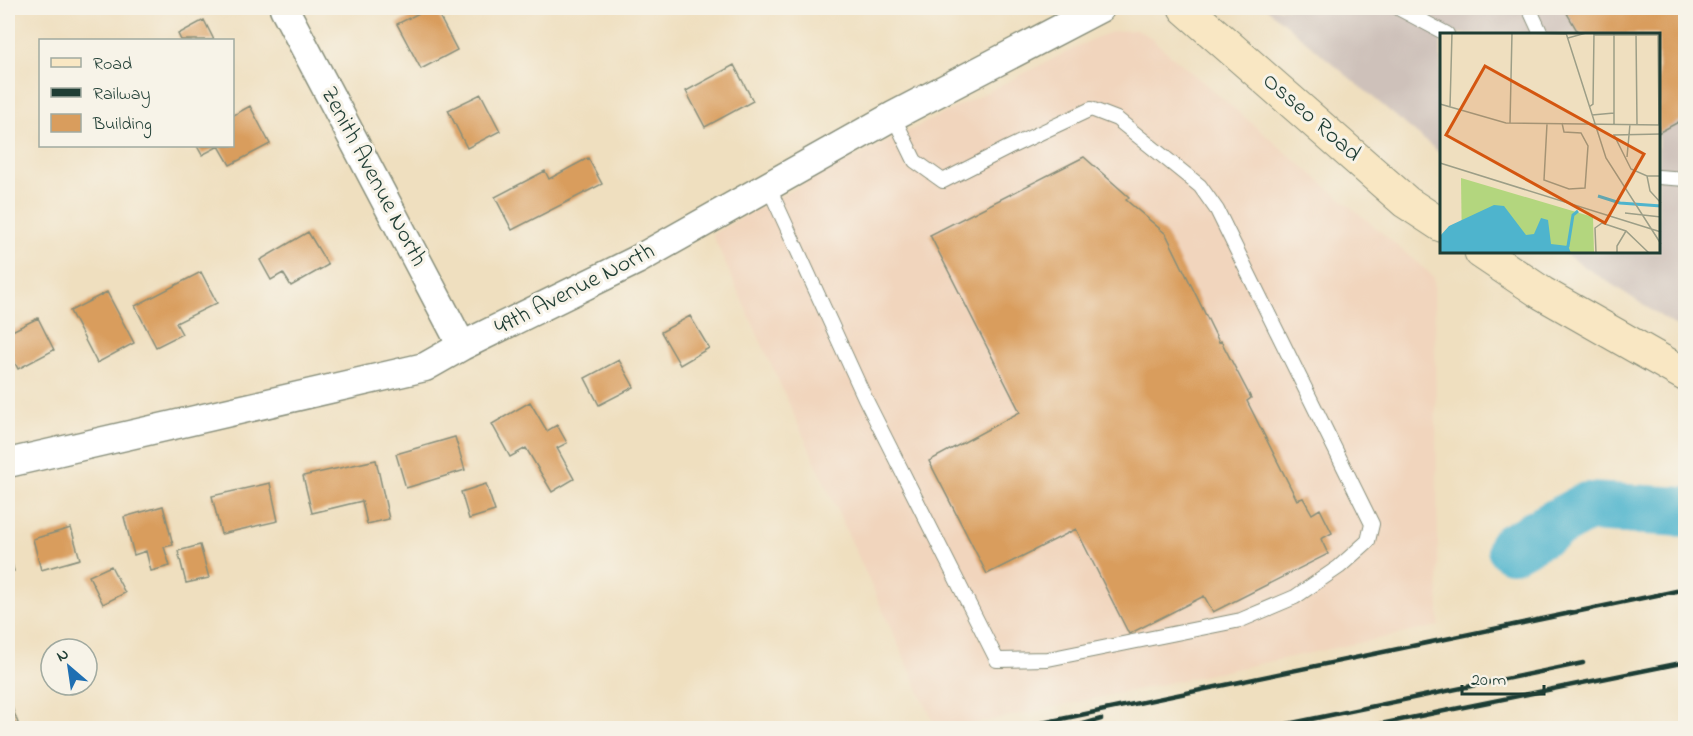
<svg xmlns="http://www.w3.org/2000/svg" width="1693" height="736" font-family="'Indie Flower',sans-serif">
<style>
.built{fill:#f1d5bd}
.industrial{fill:#cec1ba}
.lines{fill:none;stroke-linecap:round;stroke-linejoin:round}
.river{stroke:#4eb4cd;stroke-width:50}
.building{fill:#d99d5d}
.service-casing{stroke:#878e7a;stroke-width:16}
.minor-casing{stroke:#878e7a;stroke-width:31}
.secondary-casing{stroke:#878e7a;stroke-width:35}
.service{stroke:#fff;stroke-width:14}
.minor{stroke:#fff;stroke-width:28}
.secondary{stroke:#f9e7c3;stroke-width:33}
.rail{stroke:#1f3d34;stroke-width:4.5}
.labels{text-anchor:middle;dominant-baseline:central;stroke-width:6;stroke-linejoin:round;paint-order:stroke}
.street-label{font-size:24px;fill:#1f3d34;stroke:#f7f3e8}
.inset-river{fill:none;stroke:#4eb4cd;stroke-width:3}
.inset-road{fill:none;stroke:#9c9e87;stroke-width:1.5}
.view{fill:#d45610;fill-opacity:0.15;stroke:#d45610;stroke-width:3}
.inset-edge{fill:none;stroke:#1f3d34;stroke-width:3}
</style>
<rect width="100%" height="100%" fill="#f7f3e8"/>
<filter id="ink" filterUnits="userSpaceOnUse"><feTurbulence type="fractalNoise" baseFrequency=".0167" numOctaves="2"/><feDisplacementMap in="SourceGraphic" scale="12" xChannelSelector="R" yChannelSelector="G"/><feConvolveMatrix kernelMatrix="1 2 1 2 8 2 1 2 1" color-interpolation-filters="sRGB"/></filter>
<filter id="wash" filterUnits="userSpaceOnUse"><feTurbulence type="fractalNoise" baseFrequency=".008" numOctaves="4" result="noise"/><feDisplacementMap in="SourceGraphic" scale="24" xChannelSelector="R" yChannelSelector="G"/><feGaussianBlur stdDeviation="1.35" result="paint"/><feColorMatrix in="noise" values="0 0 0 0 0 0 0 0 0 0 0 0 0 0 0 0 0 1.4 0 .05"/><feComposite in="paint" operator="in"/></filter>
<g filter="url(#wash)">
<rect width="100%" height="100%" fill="#efdfbf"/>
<!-- built -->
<path class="built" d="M1136 30 1147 35 1434 277 1439 626 954 728H936L712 234 812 179 1095 38 1115 31Z"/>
<!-- industrial -->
<path class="industrial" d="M1266 8H1685V332L1562 252H1658V34H1441V154Z"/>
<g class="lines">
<!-- river -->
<path class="river" d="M1512 548 1587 507 1686 512"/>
</g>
<g id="blocks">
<!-- building -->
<path class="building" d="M429 8H435L457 50 421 69 397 24Z
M1564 8H1686V118L1658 133V34H1579Z
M204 20 214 40H181L178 34Z
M734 65 753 101 705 127 686 91Z
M481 94 500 131 467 148 448 110Z
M250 106 270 144 230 165 219 146 202 155 197 146H232V116Z
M1084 157 1129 197 1126 200 1166 234 1219 342 1221 341 1251 398 1247 401 1297 500 1303 498 1312 514 1320 509 1332 533 1321 539 1328 554 1213 612 1204 596 1129 634 1076 529 987 574 929 461 1020 412 930 235Z
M588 158 602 184 512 230 495 197 545 171 549 179Z
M308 232 328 265 291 286 283 273 271 280 260 260Z
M201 272 217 303 176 323 182 334 156 347 135 306Z
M107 292 134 343 97 363 70 311Z
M690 316 709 348 680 365 661 332Z
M38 318 54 350 18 369 8 349V333Z
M619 360 634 387 599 405 585 378Z
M530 402 547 431 557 425 567 443 557 448 574 479 552 492 526 448 510 457 492 424Z
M455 437 465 470 406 488 396 454Z
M376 460 389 519 367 524 362 501 312 513 303 476Z
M270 483 278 521 221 534 212 496Z
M486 484 495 511 469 519 461 492Z
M163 506 173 545 164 547 170 566 151 571 146 551 134 555 124 517Z
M71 528 80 559 41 570 33 539Z
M200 545 209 578 186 583 178 551Z
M8 548 14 571 8 573Z
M111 566 125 593 103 604 89 576Z
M8 697 18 723 8 727Z"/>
</g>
</g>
<g filter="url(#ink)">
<use href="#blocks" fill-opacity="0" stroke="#878e7a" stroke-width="1.5"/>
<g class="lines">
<!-- service casing -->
<g class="service-casing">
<path id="service" d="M1398 8 1447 34
M1529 8 1541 34
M1658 177 1686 179
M769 188 865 398 997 660 1048 659 1241 620 1295 597 1339 567 1368 541 1372 524 1217 210 1200 186 1117 119 1091 109 1008 148 943 181 915 161 893 116"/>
</g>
<!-- minor casing -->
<g class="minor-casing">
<path id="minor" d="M284 8 462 346
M8 463 425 367 462 346 637 260 893 116 1100 8"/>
</g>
<!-- secondary casing -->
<g class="secondary-casing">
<path id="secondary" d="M1185 8 1406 202 1441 225
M1481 252 1542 293 1686 375"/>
</g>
<!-- service -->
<use href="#service" class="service"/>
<!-- minor -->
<use href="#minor" class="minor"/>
<!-- secondary -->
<use href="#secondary" class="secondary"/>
<!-- rail -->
<path class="rail" d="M1018 728 1686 589
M1070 728 1101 719
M1268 728 1583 663
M1361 728 1686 662"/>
</g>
</g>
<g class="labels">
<!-- street labels -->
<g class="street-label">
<text transform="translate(1311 118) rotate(41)">Osseo Road</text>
<text transform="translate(373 177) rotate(62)">Zenith Avenue North</text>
<text transform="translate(575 290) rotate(-27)">49th Avenue North</text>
</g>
</g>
<!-- overview -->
<g transform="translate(1440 33)">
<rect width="220" height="220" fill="#efdfbf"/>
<path d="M21 145 153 184 154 220H22Z" fill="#b3d67e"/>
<path d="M54 172 64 173 86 202 94 201 101 185 108 187 111 211 128 213 131 220H0V203L9 193Z" fill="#4eb4cd"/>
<path class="inset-river" d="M158 163 180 170 221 173M122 220 128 213 133 182 138 178"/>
<path class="inset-road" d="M85 0 126 1M126 0 166 125 221 211M174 0V92M196 0 197 91M218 0 219 92M154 2H221M128 5 146 0M0 71 66 90 221 92M10 74 12 0M149 74 153 71 154 0M152 82 174 80M70 90 72 0M107 91 104 147 129 156 145 155 148 113 141 100 124 99 122 90M221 101 174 102 191 136 207 143H221M187 124 190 91M0 130 221 199M207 143 210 158 221 170M185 180 221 184M156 220 155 195 162 190 186 198 209 220M177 220V213L186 198"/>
<path class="view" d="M45 33 204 121 165 190 6 102Z"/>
<rect width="220" height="220" class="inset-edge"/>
</g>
<!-- margin -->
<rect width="1693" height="736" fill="none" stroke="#f7f3e8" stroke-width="30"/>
<!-- legend -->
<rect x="39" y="39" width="195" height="108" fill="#f7f3e8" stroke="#a1aaa0" stroke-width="1.5"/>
<rect x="51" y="58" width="30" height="9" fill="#f9e7c3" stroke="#a1aaa0" stroke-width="1.5"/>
<text x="93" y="69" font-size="18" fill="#1f3d34">Road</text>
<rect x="51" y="88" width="30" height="9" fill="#1f3d34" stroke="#a1aaa0" stroke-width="1.5"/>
<text x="93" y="99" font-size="18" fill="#1f3d34">Railway</text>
<rect x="51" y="114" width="30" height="18" fill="#d99d5d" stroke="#a1aaa0" stroke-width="1.5"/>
<text x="93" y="129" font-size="18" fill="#1f3d34">Building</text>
<!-- north arrow -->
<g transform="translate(69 667) rotate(331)"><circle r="28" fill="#f7f3e8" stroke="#a1aaa0" stroke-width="1.5"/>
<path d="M0-4.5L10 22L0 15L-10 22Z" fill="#1f6fb2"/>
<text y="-9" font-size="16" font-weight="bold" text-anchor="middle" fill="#1f3d34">N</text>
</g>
<!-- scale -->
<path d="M1462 685v9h82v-9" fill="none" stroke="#1f3d34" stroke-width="3"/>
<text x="1471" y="685" font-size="18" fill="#1f3d34" stroke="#f7f3e8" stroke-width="4.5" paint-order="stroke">20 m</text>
</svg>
